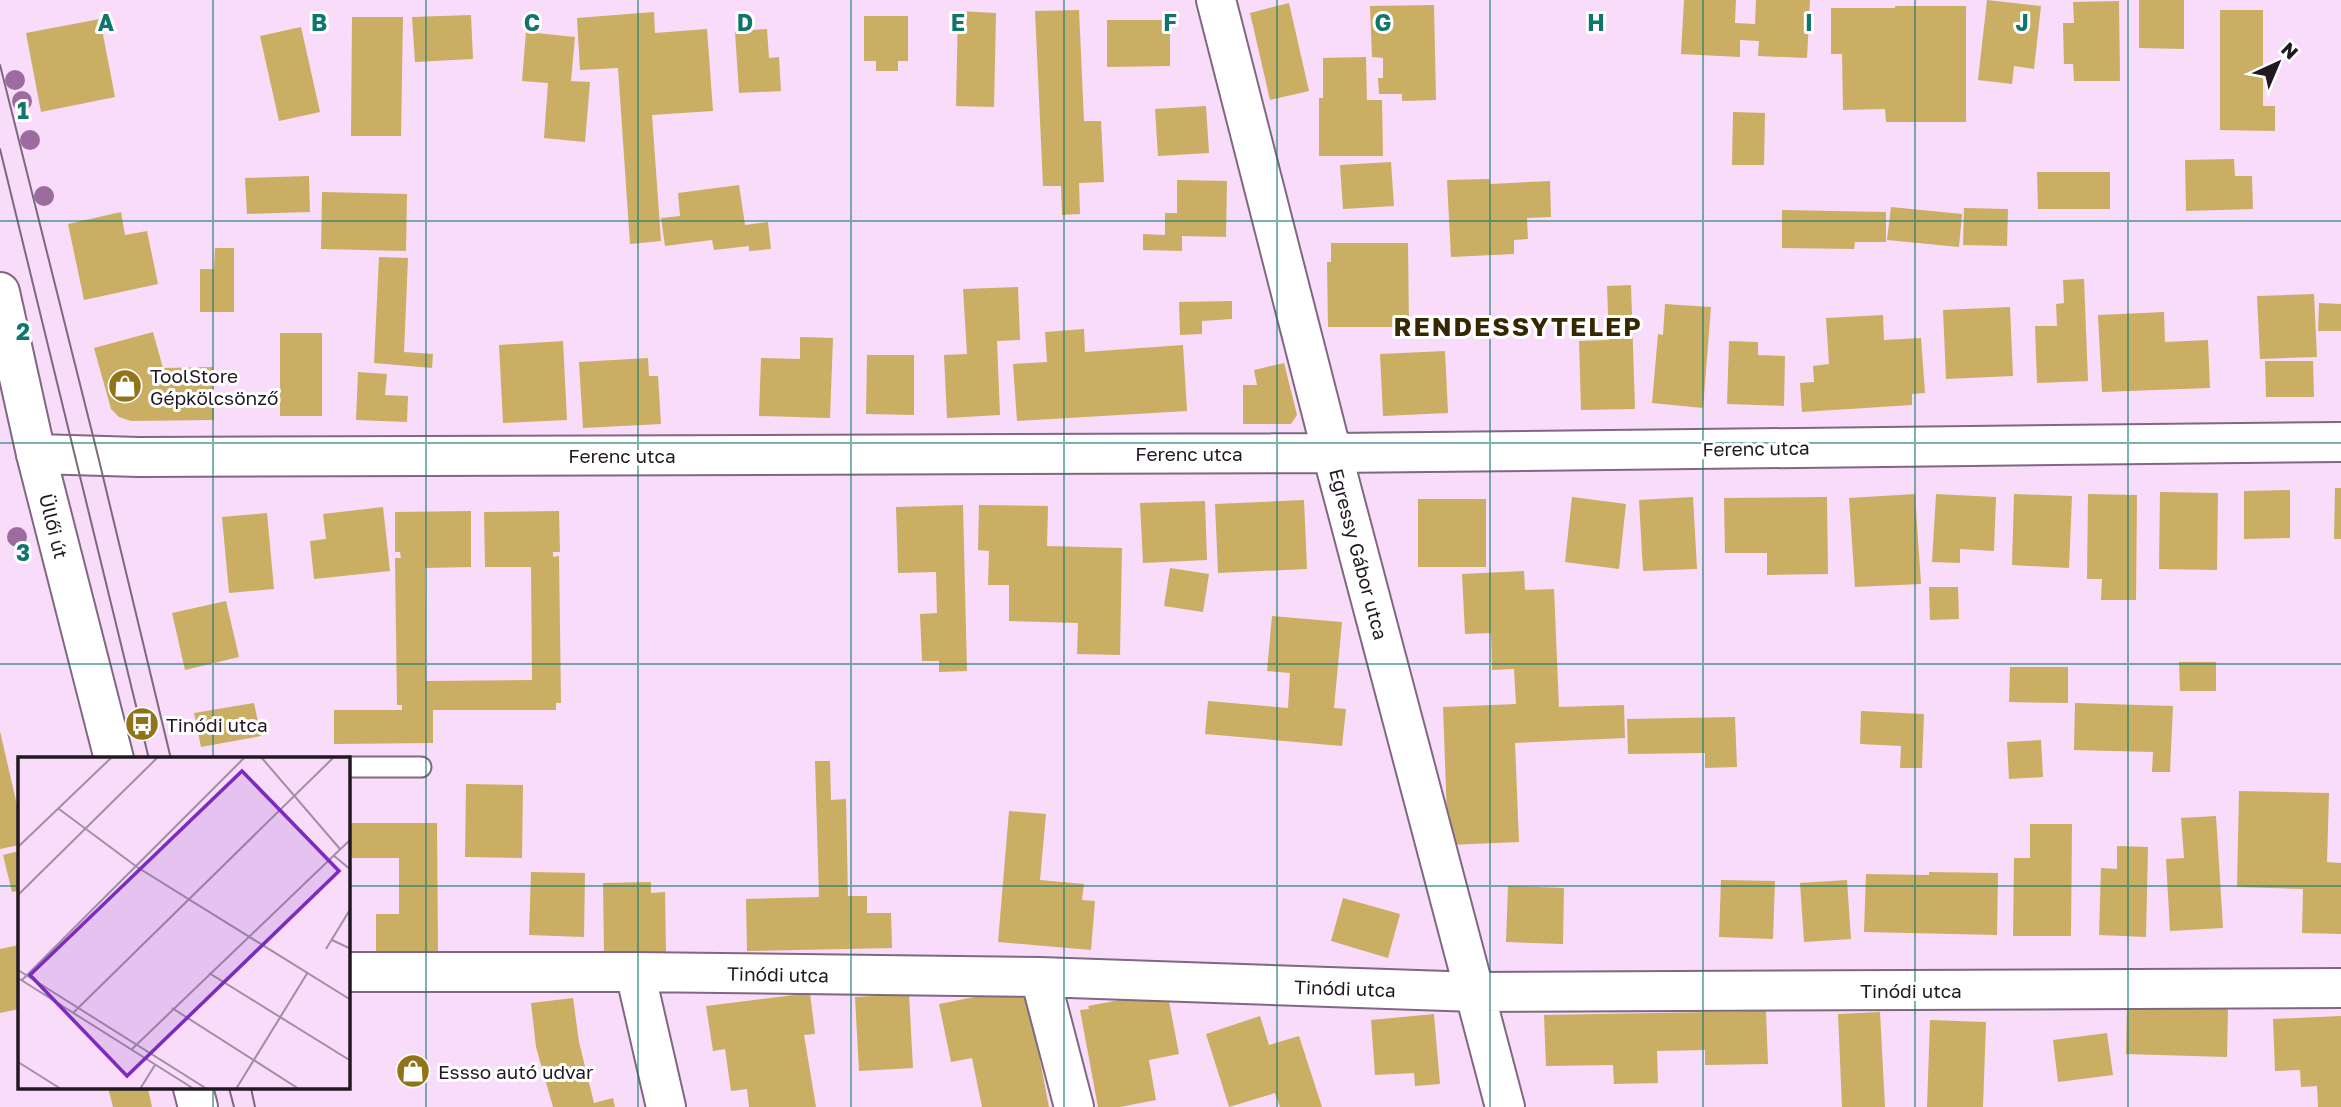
<svg xmlns="http://www.w3.org/2000/svg" width="2341" height="1107" font-family="'Golos Text',sans-serif">
<style>
.building{fill:#caae64}
.lines{fill:none;stroke-linecap:round;stroke-linejoin:round}
.lane-casing{stroke:#806782;stroke-width:23}
.street-casing{stroke:#806782;stroke-width:42}
.secondary-casing{stroke:#806782;stroke-width:42}
.lane{stroke:#fff;stroke-width:19}
.street{stroke:#fff;stroke-width:38}
.secondary{stroke:#fff;stroke-width:38}
.tram{stroke:#7a6a7b;stroke-width:2}
.tree{fill:#9c6c9f}
.grid{fill:none;stroke:#0f766e;stroke-width:2;stroke-opacity:0.55}
.labels{text-anchor:middle;dominant-baseline:central;stroke-width:6;stroke-linejoin:round;paint-order:stroke}
.poi-label{font-size:19px;fill:#211822;stroke:#fff;text-anchor:start}
.street-label{font-size:19px;fill:#211822;stroke:#fff}
.district-label{font-size:26px;font-weight:bold;letter-spacing:2px;fill:#352700;stroke:#fff}
.inset-road{fill:none;stroke:#a28ea3;stroke-width:2}
.view{fill:#7b2cbf;fill-opacity:0.15;stroke:#7b2cbf;stroke-width:3.5}
.inset-edge{fill:none;stroke:#211822;stroke-width:3.5}
.grid-label{font-size:23px;text-anchor:middle;font-weight:bold;fill:#0f766e;stroke:#fff;stroke-width:6;stroke-linejoin:round;paint-order:stroke}
</style>
<rect width="100%" height="100%" fill="#f8dcf9"/>
<!-- building -->
<path class="building" d="M1684 0H1736L1735 23 1755 24 1756 0H1810L1807 58 1758 56 1759 41 1740 40V57L1681 54Z
M1987 0 2041 6 2034 69 2014 66 2012 84 1978 80Z
M2139 0H2184V49L2139 48Z
M2119 1 2120 81H2074L2073 64H2064L2063 23H2074L2073 2Z
M1289 3 1309 91 1270 100 1250 13Z
M1434 5 1436 100 1402 101V94H1379L1378 78H1383V58L1372 57 1370 6Z
M1895 6H1966V122H1886L1885 109 1843 110 1842 54H1831V8H1895Z
M1079 10 1084 121H1101L1104 182 1079 183 1080 214 1062 215 1061 186H1043L1035 11Z
M2220 10H2263V106H2275V131L2220 130Z
M958 11 996 13 994 107 956 106Z
M654 12 655 33 707 29 713 111 652 115 661 241 630 244 618 68 580 70 577 18Z
M471 15 473 59 415 62 412 17Z
M864 16H908V61H898V71H876V61H864Z
M352 17H403L401 136H351Z
M100 19 115 97 41 112 26 33Z
M1107 20H1170V66L1107 67Z
M301 27 320 112 279 121 260 36Z
M767 29 769 58 779 57 781 91 739 93 735 31Z
M526 32 575 37 571 81 590 82 585 142 544 138 548 83 522 81Z
M1366 57 1367 100H1382L1383 156H1319V98H1323V58Z
M1206 106 1209 153 1158 156 1155 109Z
M1733 112 1765 113 1764 165H1732Z
M2234 159 2235 176H2252L2253 209 2186 211 2185 160Z
M1391 162 1394 206 1343 209 1340 165Z
M2037 172H2110V209H2038Z
M309 176 310 212 247 214 245 178Z
M1489 179 1490 184 1550 181 1551 217 1527 218 1528 239 1514 240V254L1451 257 1447 180Z
M1177 180 1227 181 1226 237 1182 236V251L1143 250V234L1165 235V213H1177Z
M739 185 745 225 768 222 771 249 749 251V246L714 250 712 240 665 246 661 218 680 216 678 193Z
M322 192 407 194 406 251 321 249Z
M1891 207 1962 214 1959 247 1887 240Z
M1964 208 2008 209 2007 246 1963 245Z
M1782 210 1886 212V242H1855L1854 249 1782 248Z
M121 212 125 235 147 231 158 284 84 300 68 224Z
M1331 243H1408L1409 327H1328L1327 262H1331Z
M215 248H234V312H200V269H214Z
M379 257 408 258 404 352 433 354 432 368 374 363Z
M2084 279 2088 381 2037 383 2035 326H2057L2056 304 2064 303 2063 280Z
M1631 285 1635 409 1581 410 1579 341 1609 340 1607 286Z
M1018 287 1020 340 997 341 1000 415 947 418 944 355 967 354 963 289Z
M2314 294 2317 357 2260 359 2257 296Z
M1232 301V319L1202 321V334L1180 335 1179 302Z
M2319 303 2341 304V331H2318Z
M1665 304 1711 307 1703 408 1652 403 1658 334 1663 335Z
M2010 307 2013 376 1946 379 1943 310Z
M2164 312 2165 342 2208 340 2210 388 2102 392 2098 315Z
M1883 315 1884 340 1921 338 1925 393 1912 394V405L1802 412 1800 383 1814 382 1813 366 1829 364 1826 318Z
M1084 329 1085 352 1183 345 1187 411 1017 421 1013 364 1047 362 1045 332Z
M153 332 163 368 213 367 214 420 131 421 119 417 111 409 94 348Z
M280 333H322V416H280Z
M800 337 833 338 830 418 759 416 761 358 800 359Z
M563 341 567 420 503 423 499 345Z
M1729 341 1758 342V355L1785 356 1784 406 1727 404Z
M1445 351 1448 413 1383 416 1380 354Z
M867 355H914V415L866 414Z
M648 358 649 376H658L661 424 583 428 579 362Z
M2265 361H2313L2314 397H2266Z
M1284 363 1297 415 1291 424H1243V385H1257L1254 370Z
M358 372 387 374 385 395 408 396 407 422 356 420Z
M2335 488H2341V539H2334Z
M2290 490V538L2244 539V491Z
M2160 492 2218 493 2217 570 2159 569Z
M1915 494 1921 584 1855 587 1849 498Z
M1936 494 1996 497 1994 551 1960 549V563L1932 562Z
M2014 494 2072 496 2069 568 2012 565Z
M2088 494 2137 495 2136 600H2101L2102 579H2087Z
M1572 497 1626 504 1619 569 1565 562Z
M1693 497 1697 569 1643 571 1639 500Z
M1827 497 1828 574 1767 575V553H1725L1724 498Z
M1418 499H1486V567H1418Z
M1304 500 1307 569 1218 573 1215 504Z
M1205 501 1207 560 1143 563 1140 503Z
M963 505 967 671 939 672V661H922L920 614 937 613 936 572 898 573 896 507Z
M979 505 1048 506 1047 546 1122 548 1120 655 1077 654 1078 623 1009 621V585H988L989 551 978 550Z
M383 507 390 571 314 579 310 541 326 539 323 514Z
M471 511V567L425 568 426 681 532 680 531 567H485L484 512 559 511 560 552H553V557L559 556 561 703H556V710H433V743L334 744V710H402V705H397L395 558H401L400 552H395V512Z
M267 513 274 589 229 593 222 517Z
M1170 568 1209 574 1203 612 1164 606Z
M1524 571 1525 590 1554 589 1559 707 1624 705 1625 738 1515 743 1519 842 1448 845 1443 707 1516 704 1514 669 1492 670 1491 633 1465 634 1462 574Z
M1929 587H1958L1959 619 1930 620Z
M226 601 239 657 185 670 172 613Z
M1272 616 1342 622 1334 708 1346 709 1342 746 1205 734 1208 701 1288 708 1290 673 1267 671Z
M2179 662H2216V691H2180Z
M2010 667H2068V703L2009 702Z
M254 703 261 736 201 747 194 713Z
M2075 703 2173 706 2170 772H2152L2153 752 2074 750Z
M1861 711 1924 714 1922 768H1900L1901 746 1860 744Z
M1735 717 1737 767 1705 768V753L1628 754 1627 719Z
M0 731 19 814V845L0 849Z
M2041 740 2043 777 2009 779 2007 742Z
M815 761H830L831 800 846 799 848 896H867V913H891L892 948 747 951 746 899 819 897Z
M466 784 523 785 522 858 465 857Z
M2239 791 2329 793 2327 862 2341 863V934L2302 933 2303 889 2237 887Z
M1009 811 1046 814 1040 880 1084 884 1082 900 1095 901 1091 950 998 942Z
M2216 816 2223 928 2170 931 2166 859 2184 858 2181 818Z
M348 823H437L438 953 376 954V914H399V858H348Z
M2030 824H2072L2071 936H2013L2014 858H2030Z
M2117 846 2148 847 2146 937 2099 935 2101 868 2117 869Z
M19 851V891L12 892 3 855Z
M531 872 585 873 584 937 529 935Z
M1929 872 1998 873 1997 935 1864 932 1866 874 1929 875Z
M1721 880 1775 881 1773 939 1719 937Z
M1847 880 1851 939 1804 942 1800 883Z
M651 882V893L665 892 666 953H604L603 883Z
M1508 886 1564 888 1563 944 1506 942Z
M1343 898 1400 914 1388 958 1331 941Z
M19 945V1009L0 1013V949Z
M1026 987 1049 1107H982L972 1058 951 1062 939 1004Z
M1167 991 1179 1054 1149 1060 1156 1100 1120 1107H1098L1080 1010 1089 1009 1088 1006Z
M810 993 815 1034 804 1035 816 1107H749L747 1089 731 1091 725 1049 713 1051 706 1006Z
M909 994 913 1068 859 1071 855 997Z
M573 998 579 1042 594 1103 613 1098 615 1107H553L536 1047 531 1003Z
M2127 1006 2228 1008 2227 1057 2126 1054Z
M1766 1011 1768 1064 1705 1065V1050L1657 1051 1658 1083 1614 1084 1613 1065 1546 1066 1544 1015Z
M1880 1012 1885 1107H1842L1838 1014Z
M1434 1014 1440 1084 1415 1086 1414 1073 1375 1075 1371 1020Z
M1260 1016 1269 1045 1299 1036 1322 1107H1280L1275 1093 1229 1107 1206 1034Z
M2341 1016V1107H2318L2317 1086 2301 1087 2300 1070 2275 1071 2273 1019Z
M1930 1020 1986 1022 1983 1107H1927Z
M2107 1033 2113 1075 2058 1082 2053 1040Z
M108 1088H148L152 1107H113Z"/>
<g class="lines">
<!-- lane casing -->
<g class="lane-casing">
<path id="lane" d="M348 767H421"/>
</g>
<!-- street casing -->
<g class="street-casing">
<path id="street" d="M1216 0 1332 453 1505 1107
M36 454 139 457 1332 453 2341 442
M348 972H635L1040 977 1476 992 2341 988
M635 972 666 1107
M1040 977 1074 1107"/>
</g>
<!-- secondary casing -->
<g class="secondary-casing">
<path id="secondary" d="M0 292 36 454 114 759
M193 1088 198 1107"/>
</g>
<!-- lane -->
<use href="#lane" class="lane"/>
<!-- street -->
<use href="#street" class="street"/>
<!-- secondary -->
<use href="#secondary" class="secondary"/>
<!-- tram -->
<path class="tram" d="M0 65 98 456 171 759
M0 149 149 759
M229 1088 234 1107
M251 1088 255 1107"/>
</g>
<!-- trees -->
<g class="tree">
<circle cx="15" cy="80" r="10"/>
<circle cx="22" cy="101" r="10"/>
<circle cx="30" cy="140" r="10"/>
<circle cx="44" cy="196" r="10"/>
<circle cx="17" cy="537" r="10"/>
</g>
<!-- grid -->
<path class="grid" d="M213 0V759M426 0V1107M638 0V1107M851 0V1107M1064 0V1107M1277 0V1107M1490 0V1107M1703 0V1107M1915 0V1107M2128 0V1107M0 221H2341M0 443H2341M0 664H2341M0 886H19M348 886H2341M213 1088V1107"/>
<!-- icons -->
<defs>
<g id="shop-disc" transform="scale(1.75)"><circle r="9.5" fill="#91741a" stroke="#fff"/><path d="M-5-2.5h2.3a2.7 3.5 0 0 1 5.4 0H5L5.5 6h-11ZM-1.5-2.5h3a1.5 2.3 0 0 0-3 0Z" fill="#fff"/></g>
<g id="bus-disc" transform="scale(1.75)"><circle r="9.5" fill="#91741a" stroke="#fff"/><path d="M-5-6H5V4H4V6H2V4H-2V6H-4V4H-5ZM-3.5-4V0h7V-4ZM-3.5 1.2v1.5H-2V1.2ZM2 1.2v1.5H3.5V1.2Z" fill="#fff"/></g>
</defs>
<g fill-rule="evenodd">
<use href="#shop-disc" x="125" y="386"/>
<use href="#bus-disc" x="142" y="724"/>
<use href="#shop-disc" x="413" y="1071"/>
</g>
<g class="labels">
<!-- poi labels -->
<g class="poi-label">
<text x="150" y="375">ToolStore<tspan x="150" dy="22">Gépkölcsönző</tspan></text>
<text x="166" y="724">Tinódi utca</text>
<text x="438" y="1071">Essso autó udvar</text>
</g>
<!-- street labels -->
<g class="street-label">
<text transform="translate(1756 448) rotate(-1)">Ferenc utca</text>
<text x="1189" y="453">Ferenc utca</text>
<text x="622" y="455">Ferenc utca</text>
<text transform="translate(54 526) rotate(76)">Üllői út</text>
<text transform="translate(1359 554) rotate(75)">Egressy Gábor utca</text>
<text transform="translate(778 974) rotate(1)">Tinódi utca</text>
<text transform="translate(1345 988) rotate(2)">Tinódi utca</text>
<text x="1911" y="990">Tinódi utca</text>
</g>
<!-- district labels -->
<g class="district-label">
<text x="1518" y="326">RENDESSYTELEP</text>
</g>
</g>
<!-- overview -->
<g transform="translate(18 757)">
<rect width="332" height="332" fill="#f8dcf9"/>
<path class="inset-road" d="M243 0 322 92M41 52 119 110 333 243M0 90 94 0M315 98 333 113M0 138 140 0M314 183 333 192M308 192 333 151M0 213 189 332M191 216 333 304M0 221 176 332M4 223 227 0M154 251 281 332M55 256 316 0M113 293 333 82M0 305 43 332M122 332 137 308M218 332 290 215"/>
<path class="view" d="M224 14 321 114 109 319 12 218Z"/>
<rect width="332" height="332" class="inset-edge"/>
</g>
<g class="grid-label">
<text x="106" y="31">A</text>
<text x="319" y="31">B</text>
<text x="532" y="31">C</text>
<text x="745" y="31">D</text>
<text x="958" y="31">E</text>
<text x="1170" y="31">F</text>
<text x="1383" y="31">G</text>
<text x="1596" y="31">H</text>
<text x="1809" y="31">I</text>
<text x="2022" y="31">J</text>
<text x="23" y="119">1</text>
<text x="23" y="340">2</text>
<text x="23" y="561">3</text>
</g>
<!-- north arrow -->
<g transform="translate(2278 63) rotate(44)" stroke="#ffffff" stroke-width="5" paint-order="stroke">
<path d="M0-5L12 26L0 18L-12 26Z" fill="#211822"/>
<text y="-10" font-size="19" font-weight="bold" text-anchor="middle" fill="#211822">N</text>
</g>
</svg>
